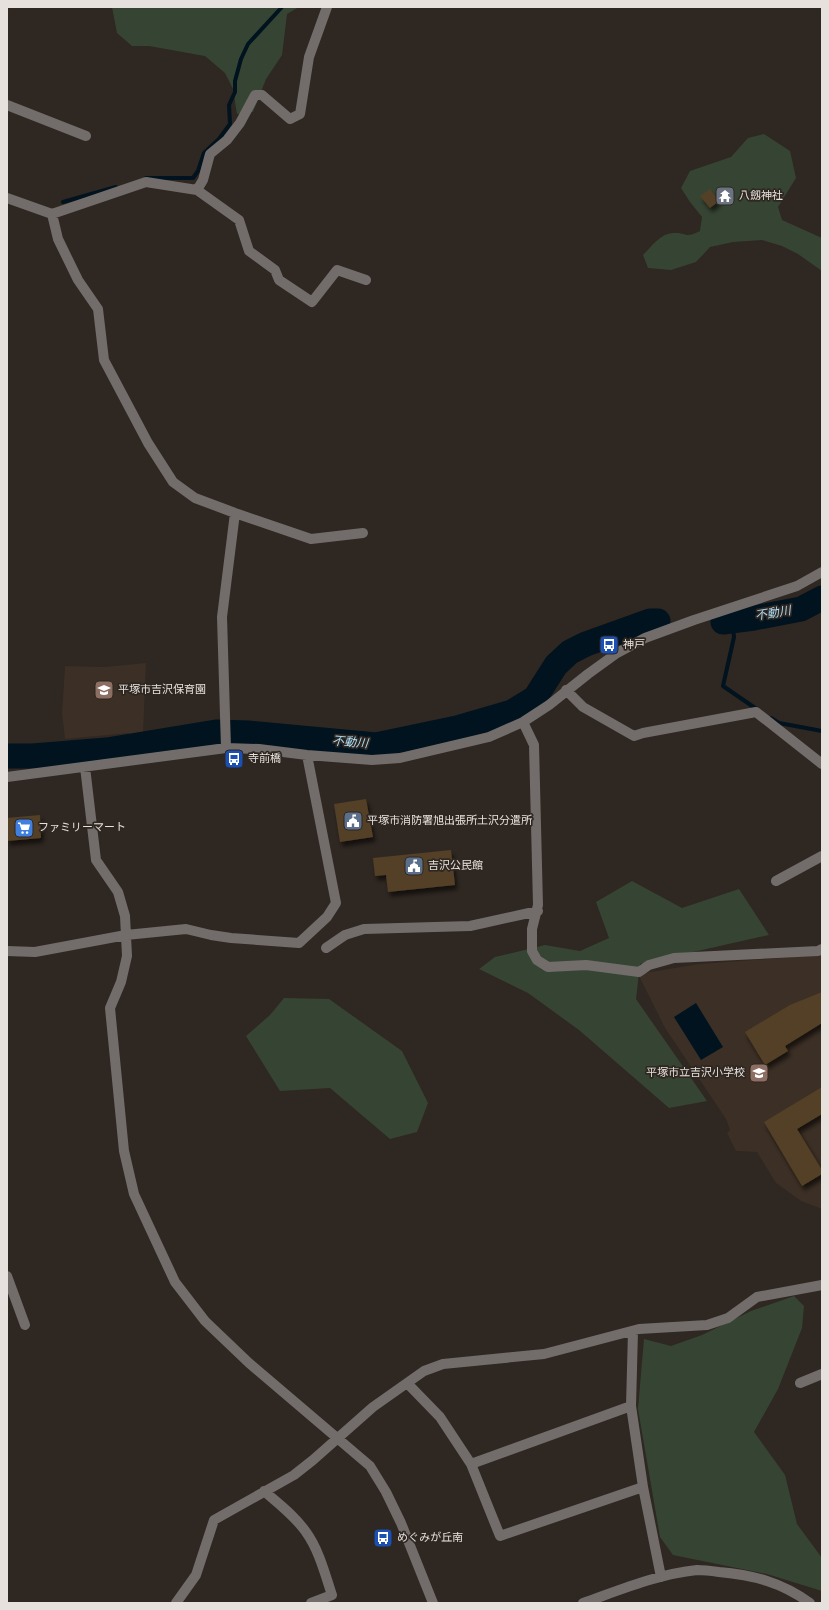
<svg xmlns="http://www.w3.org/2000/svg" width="829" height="1610" font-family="Overpass,'Noto Sans JP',sans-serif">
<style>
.built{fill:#3c2f25}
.green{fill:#364533}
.water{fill:#00131e}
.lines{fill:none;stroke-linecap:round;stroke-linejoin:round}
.stream{stroke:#00131e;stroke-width:4}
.river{stroke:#00131e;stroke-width:25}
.building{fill:#534026;filter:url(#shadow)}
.minor{stroke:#726d6b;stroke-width:10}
.labels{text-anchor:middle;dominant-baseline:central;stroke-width:3.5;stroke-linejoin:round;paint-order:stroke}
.poi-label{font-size:11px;fill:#e7e1dd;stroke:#2f2721;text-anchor:start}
.water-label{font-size:12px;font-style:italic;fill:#addef8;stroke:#2f2721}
</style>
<defs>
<filter id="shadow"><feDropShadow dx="2.5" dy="4.5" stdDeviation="2" flood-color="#0009"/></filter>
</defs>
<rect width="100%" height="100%" fill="#2f2721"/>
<!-- built -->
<path class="built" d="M146 663 143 735 130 737 129 733 65 739 62 713 65 666 104 667Z
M822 955V1209L801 1201 776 1183 757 1152 736 1151 727 1133 730 1130 726 1119 665 1028 638 974 699 964Z"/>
<!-- green -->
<path class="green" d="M112 7H299L287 14 282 55 266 79 253 112 237 114 233 89 225 73 205 56 149 46H132L117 33Z
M764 134 790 151 796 178 778 207 782 220 822 238V271L798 254 782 246 762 240 733 242 710 247 696 262 671 270 648 268 643 255C652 246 660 234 673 233 687 232 685 239 700 231L702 217 690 202 681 188 690 171 731 157 748 138Z
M632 881 682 908 739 889 769 935 640 964 636 999 707 1101 669 1108 579 1030 528 993 479 969 495 957 545 945 580 951 609 938 596 902Z
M284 998 329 999 402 1051 428 1103 417 1132 390 1139 330 1088 280 1091 246 1036 270 1015Z
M794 1296 804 1306 802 1328 778 1389 754 1432 785 1475 797 1524 822 1558V1591L767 1574 673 1555 660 1537 638 1409 644 1339 671 1346 702 1335 751 1311Z"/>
<!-- water -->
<path class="water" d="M696 1003 723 1047 701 1060 674 1017Z"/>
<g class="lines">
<!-- stream -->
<path class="stream" d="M146 178H193L198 171 204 153 219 139 230 124 229 105 235 92V81L241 59 248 44 282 7
M63 202 116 187
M732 622 734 637 723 686 758 710
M771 718 779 723 822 731"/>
<!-- river -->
<path class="river" d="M723 622 754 618 801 609 822 598
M7 756H33L107 750 216 732 248 733 376 745 457 728 512 712 535 698 556 665 570 652 586 644 650 621H658"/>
</g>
<!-- building -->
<path class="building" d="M710 189 719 201 710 208 700 196Z
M366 799 373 837 340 842 334 804Z
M40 815 41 838 7 841V818Z
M451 850 455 885 388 892 386 875 375 876 373 858Z
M822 992V1023L785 1046 788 1051 765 1065 745 1032 790 1005Z
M822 1087V1114L797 1129 822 1170V1174L802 1186 764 1122Z"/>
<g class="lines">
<!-- minor -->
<path class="minor" d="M7 105 86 136
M197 190 203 180 210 154 227 140 240 123 255 95H262L290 119 300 114 309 57 327 7
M7 198 52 214 146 182 197 190 239 220 249 251 275 270 279 280 312 302 337 270 366 280
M52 214 58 239 78 280 98 309 104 360 148 443 173 482 195 498 235 513 311 539 363 533
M566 690 583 707 634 736 643 733 756 712 822 764
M523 722 534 745 538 905 532 929V951L537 960 548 967 586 965 639 972 649 965 674 958 818 951 822 949
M226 748 222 617 235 513
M85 767 96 860 118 892 125 916 127 956 121 982 110 1008 124 1151 134 1194 175 1282 205 1321 249 1363 370 1466 386 1492 401 1523 433 1603
M7 777 226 748 259 749 307 755 372 760 400 758 489 737 523 722 549 705 588 674 617 653 645 638 694 620 797 586 822 572
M776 881 822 856
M326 948 345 935 364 929 470 926 538 911
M7 951 35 952 126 935 186 929 211 935 231 938 299 943 327 917 336 903 307 755
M7 1276 25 1325
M633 1331 631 1406 643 1487 661 1577
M407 1383 440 1417 471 1464 500 1536 643 1487
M800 1383 822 1374
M471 1464 631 1406
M264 1491C279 1504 295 1516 306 1532 319 1550 325 1574 332 1595L311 1603
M176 1603 196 1575 214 1520 294 1475 313 1460 373 1407 424 1371 443 1364 544 1354 639 1329 707 1325 728 1318 757 1297 822 1285
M583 1603C620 1590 658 1574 697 1570 704 1570 712 1571 719 1572 753 1575 781 1582 810 1603"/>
</g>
<!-- icons -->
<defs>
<g id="temple-square" transform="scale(1)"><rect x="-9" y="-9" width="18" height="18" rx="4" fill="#6b7280" stroke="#2f2721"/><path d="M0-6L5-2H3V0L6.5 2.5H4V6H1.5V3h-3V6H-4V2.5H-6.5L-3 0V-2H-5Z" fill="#fff"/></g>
<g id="bus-square" transform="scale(1)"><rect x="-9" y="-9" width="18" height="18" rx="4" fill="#1a4fb4" stroke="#2f2721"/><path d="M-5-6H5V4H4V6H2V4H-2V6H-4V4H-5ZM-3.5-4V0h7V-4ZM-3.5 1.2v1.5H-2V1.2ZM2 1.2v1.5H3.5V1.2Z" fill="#fff"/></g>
<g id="school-square" transform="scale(1)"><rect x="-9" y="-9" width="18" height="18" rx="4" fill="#8d6e63" stroke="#2f2721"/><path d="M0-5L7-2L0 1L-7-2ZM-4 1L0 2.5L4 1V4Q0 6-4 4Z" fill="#fff"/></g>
<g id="civic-square" transform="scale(1)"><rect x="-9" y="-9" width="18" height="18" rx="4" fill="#5c6f8a" stroke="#2f2721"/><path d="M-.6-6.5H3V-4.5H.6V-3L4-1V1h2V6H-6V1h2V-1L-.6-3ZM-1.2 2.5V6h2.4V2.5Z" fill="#fff"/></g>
<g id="supermarket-square" transform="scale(1)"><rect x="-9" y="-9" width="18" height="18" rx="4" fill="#3f7fe0" stroke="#2f2721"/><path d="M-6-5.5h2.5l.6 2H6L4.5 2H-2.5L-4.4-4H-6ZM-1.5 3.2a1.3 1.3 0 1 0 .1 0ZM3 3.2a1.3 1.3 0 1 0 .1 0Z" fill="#fff"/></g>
</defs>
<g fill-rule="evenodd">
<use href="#temple-square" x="725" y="196"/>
<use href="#bus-square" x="609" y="645"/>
<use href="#school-square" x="104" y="690"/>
<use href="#bus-square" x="234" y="759"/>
<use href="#civic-square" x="353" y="821"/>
<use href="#supermarket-square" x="24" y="828"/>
<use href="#civic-square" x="414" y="866"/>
<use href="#school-square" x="759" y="1073"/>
<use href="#bus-square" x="383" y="1538"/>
</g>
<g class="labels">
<!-- poi labels -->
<g class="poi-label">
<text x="739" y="196">八劔神社</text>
<text x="623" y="645">神戸</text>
<text x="118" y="690">平塚市吉沢保育園</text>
<text x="248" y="759">寺前橋</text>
<text x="367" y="821">平塚市消防署旭出張所土沢分遣所</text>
<text x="38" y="828">ファミリーマート</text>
<text x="428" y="866">吉沢公民館</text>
<text x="745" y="1073" text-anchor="end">平塚市立吉沢小学校</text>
<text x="397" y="1538">めぐみが丘南</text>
</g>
<!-- water labels -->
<g class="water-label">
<text transform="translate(773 614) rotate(-9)">不動川</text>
<text transform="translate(350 743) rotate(5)">不動川</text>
</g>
</g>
<!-- border -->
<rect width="829" height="1610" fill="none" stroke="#e7e1dd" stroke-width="16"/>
</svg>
